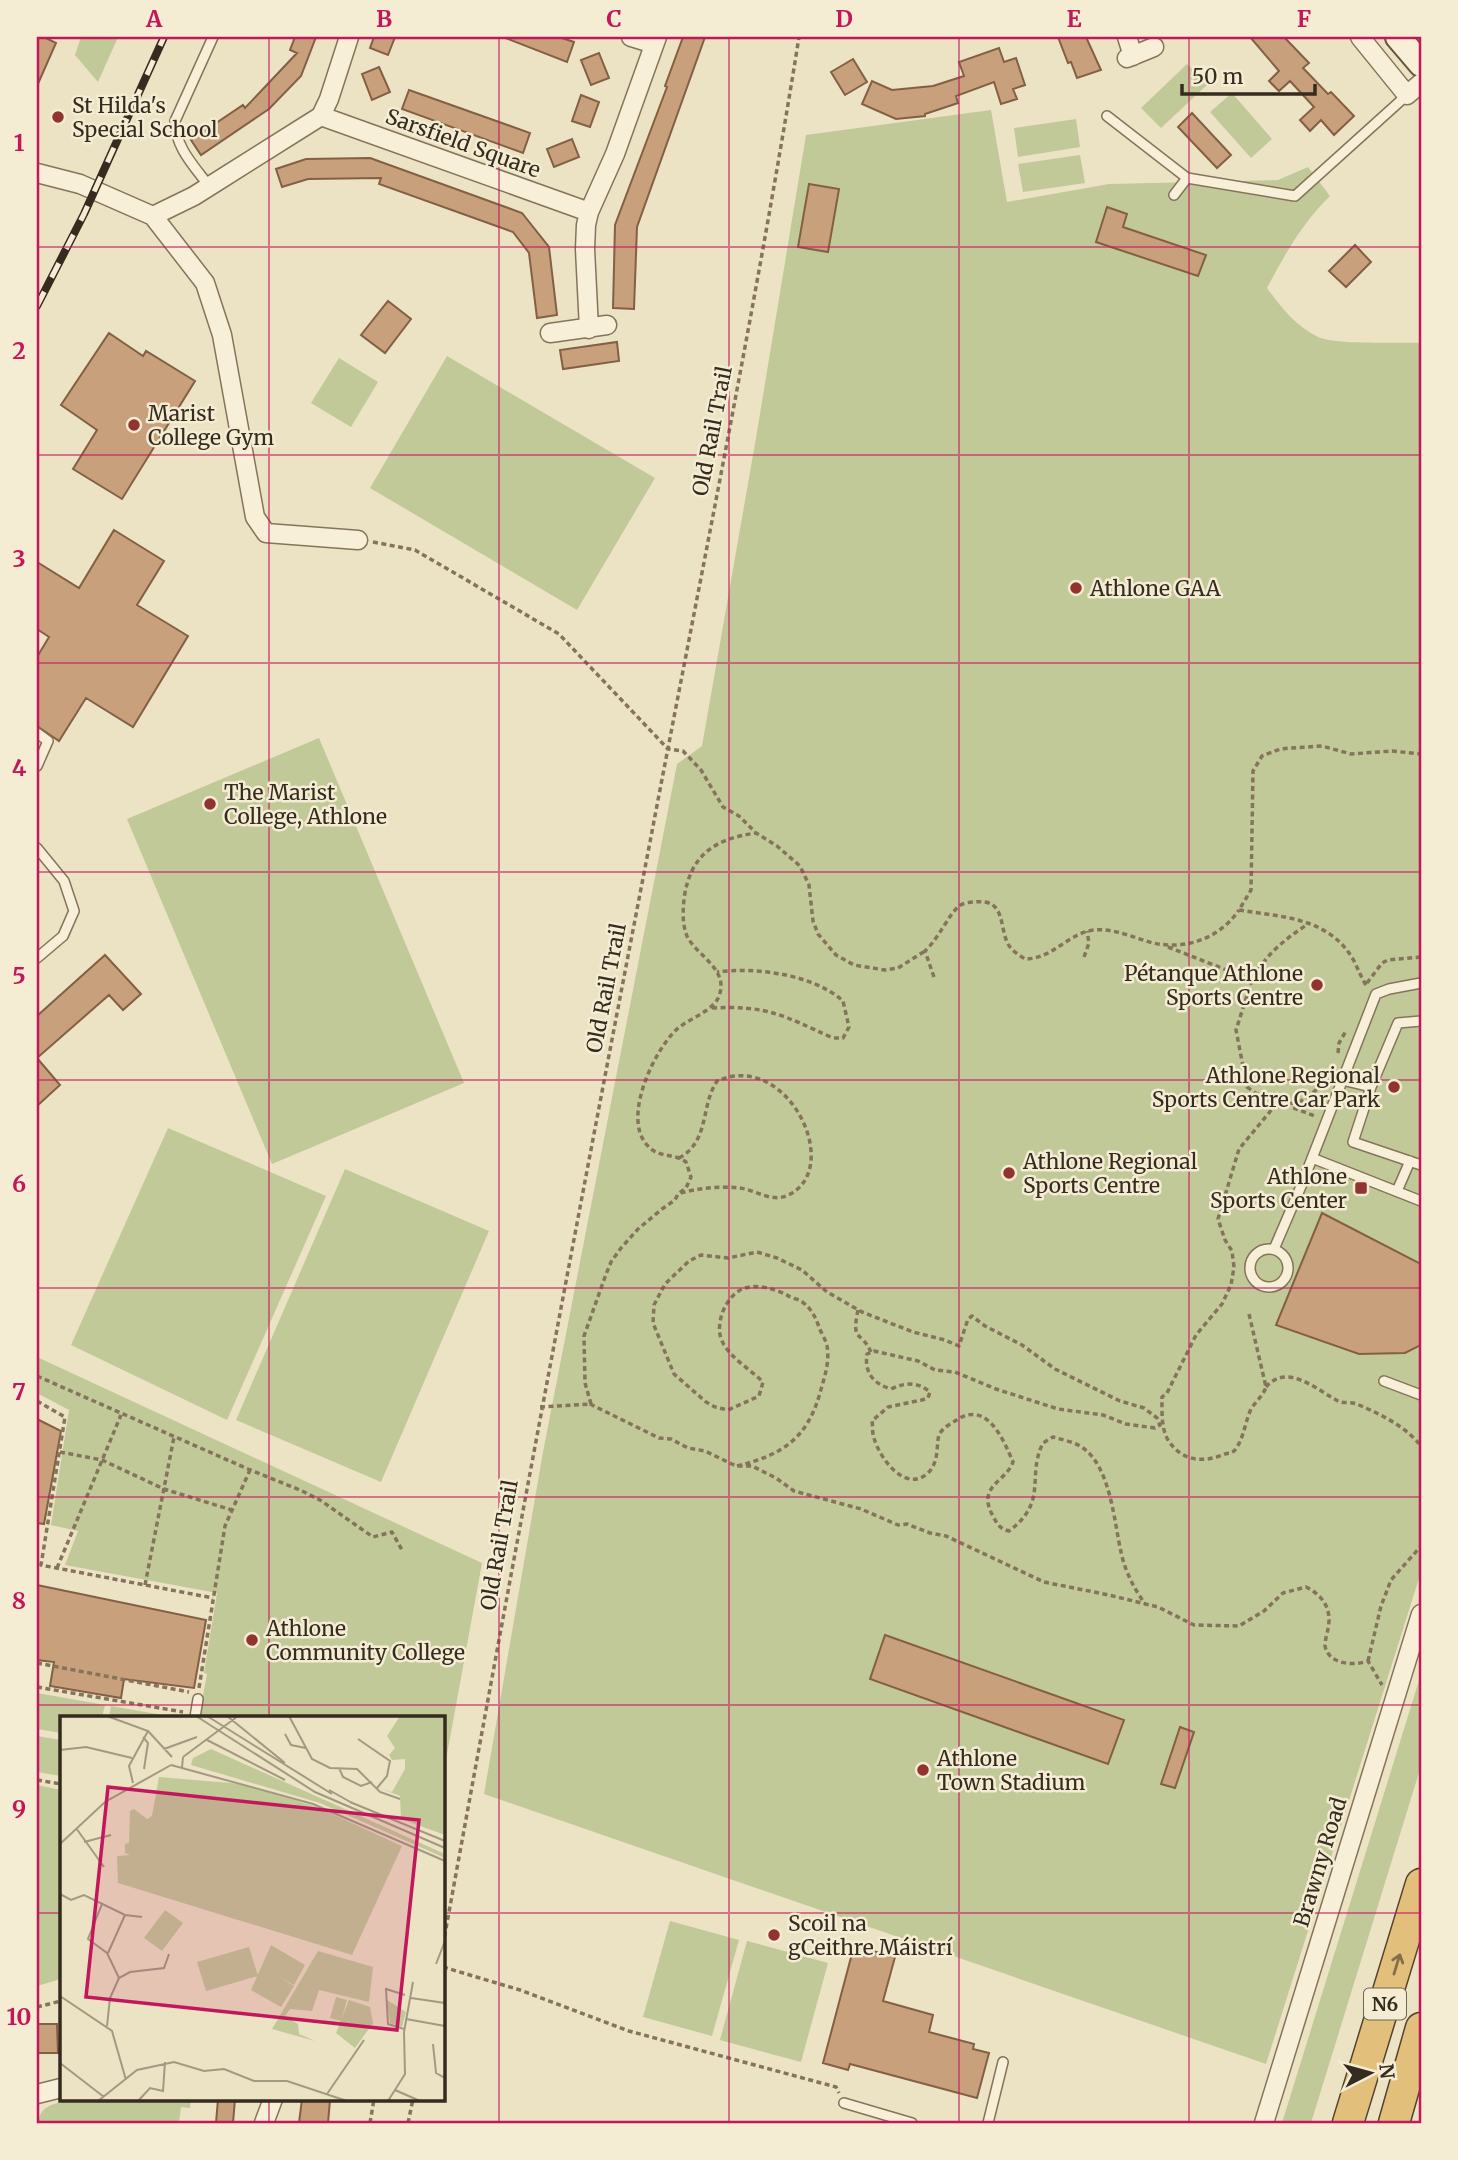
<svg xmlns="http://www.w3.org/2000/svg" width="1458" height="2160" font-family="Merriweather,serif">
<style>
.green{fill:#c1c998}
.building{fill:#c8a07c;stroke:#836043;stroke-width:2}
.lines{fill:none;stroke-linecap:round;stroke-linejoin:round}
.service-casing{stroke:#85745b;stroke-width:12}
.minor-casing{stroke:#85745b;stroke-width:21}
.secondary-casing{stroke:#67553f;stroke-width:28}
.trunk-casing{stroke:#53422f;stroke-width:33}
.path{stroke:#85745b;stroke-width:3.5;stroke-dasharray:5 3.5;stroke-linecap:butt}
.service{stroke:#f7efd7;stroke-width:9}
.minor{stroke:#f7efd7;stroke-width:18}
.secondary{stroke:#f7efd7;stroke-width:24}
.trunk{stroke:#e2c07c;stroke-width:30}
.rail-casing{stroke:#362b1f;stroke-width:8}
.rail{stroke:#f4ecd3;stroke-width:5;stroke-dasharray:16;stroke-linecap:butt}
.oneway{stroke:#836e49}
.grid{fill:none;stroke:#c2185b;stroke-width:2;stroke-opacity:0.55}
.poi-dot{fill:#91332f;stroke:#f4ecd3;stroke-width:2.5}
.labels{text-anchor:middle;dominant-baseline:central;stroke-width:5;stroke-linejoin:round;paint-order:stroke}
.shield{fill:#f4ecd3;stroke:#6f6555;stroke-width:2}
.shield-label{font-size:19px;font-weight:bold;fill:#362b1f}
.poi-label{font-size:21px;fill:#362b1f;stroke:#f4ecd3;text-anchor:start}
.street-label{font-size:21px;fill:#362b1f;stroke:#f4ecd3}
.inset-road{fill:none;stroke:#a39982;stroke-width:2}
.view{fill:#c2185b;fill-opacity:0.15;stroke:#c2185b;stroke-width:3.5}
.inset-edge{fill:none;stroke:#362b1f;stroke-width:3.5}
.neatline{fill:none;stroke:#c2185b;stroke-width:2.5}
.grid-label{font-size:23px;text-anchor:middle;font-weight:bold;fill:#c2185b}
</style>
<rect width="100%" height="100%" fill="#ece2c4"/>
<!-- green -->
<path class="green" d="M81 37H118L98 82 75 55Z
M1187 64 1207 85 1161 128 1141 108Z
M1232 93 1272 139 1251 158 1210 112Z
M991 110 1007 202 1109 184 1278 180 1308 167 1330 196C1303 222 1285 254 1267 288 1281 307 1295 326 1318 337 1336 345 1398 342 1421 343V1572L1266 2064 484 1794 543 1452 677 764 702 746 756 438 806 135Z
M1076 119 1080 147 1018 157 1014 128Z
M1080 155 1085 183 1023 192 1018 164Z
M447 356 655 478 577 610 370 488Z
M339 358 378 382 351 427 311 403Z
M319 738 464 1083 272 1164 127 819Z
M168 1128 326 1196 227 1420 71 1345Z
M345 1169 489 1231 381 1482 236 1420Z
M37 1357 482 1563 443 1776V1717H199L207 1674 204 1673 217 1593 65 1565 78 1531 51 1525 69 1410 37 1393Z
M1421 1674V1766L1311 2123H1282Z
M37 1693 105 1705 102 1717H61V1733L37 1729Z
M111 1706 174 1717H109Z
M37 1736 61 1740V1776L37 1772Z
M37 1785 61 1790V1979L37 1986Z
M670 1921 739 1940 712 2036 643 2017Z
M747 1941 828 1963 801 2062 720 2040Z
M76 2099H191L190 2108 181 2107 179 2123H38C41 2102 58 2104 76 2099Z"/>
<!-- building -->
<path class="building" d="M37 37H44L56 43 37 86Z
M295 37H316L301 76 269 109 201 155 191 140 243 105 245 108 297 53 290 50Z
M374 37H395L388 55 370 48Z
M503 37H559L574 42 567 62Z
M683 37H705L637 227 634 309 613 308 615 225 667 87 665 86Z
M1058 37H1086L1101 70 1077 78 1071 62 1068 63Z
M1250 37H1284L1309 63 1303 68 1328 94 1331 92 1354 116 1334 135 1321 120 1310 131 1300 120 1314 107 1290 81 1279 91 1269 81 1279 71Z
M999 48 1004 62 1016 58 1025 85 1013 89 1017 99 1001 104 994 82 956 96 958 103 925 114V116L896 119 862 104 872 81 892 90 933 86 964 76 959 62Z
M599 53 609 78 591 85 581 60Z
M853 59 867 82 845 95 831 72Z
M379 67 390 92 372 100 362 74Z
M409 90 530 133 523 153 402 109Z
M581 95 599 102 590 127 572 121Z
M1192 113 1231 155 1217 168 1178 127Z
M572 139 579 157 554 167 547 149Z
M370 158 522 213 549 247 557 315 537 318 529 253 513 232 379 184 381 178 308 179 282 187 276 169 306 159Z
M809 184 839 189 828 252 798 247Z
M1107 207 1127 214 1123 227 1206 255 1198 276 1096 242Z
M1355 245 1371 262 1346 287 1329 271Z
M388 301 411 319 385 353 361 335Z
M109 333 143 356 146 351 195 381 122 499 73 469 97 430 61 405Z
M617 342 619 361 563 369 560 350Z
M114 530 164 561 137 605 188 636 133 727 86 698 59 741 37 726V657L49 637 37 629V562L79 588Z
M105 955 141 994 123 1010 109 995 37 1058 60 1085 37 1106V1016Z
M1322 1213 1421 1264V1345L1405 1353 1359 1354 1276 1325Z
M37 1419 61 1431 44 1524 37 1523Z
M37 1585 206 1620 194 1688 124 1679 121 1698 50 1686 54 1662 37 1660Z
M885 1635 1124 1720 1108 1764 870 1679Z
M1180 1727 1194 1732 1175 1788 1161 1784Z
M854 1946 895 1957 883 2001 933 2015 929 2032 974 2044 973 2049 989 2053 977 2098 850 2064 848 2070 823 2063Z
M37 2024H57L58 2053H37Z
M218 2099H235L233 2123H216Z
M302 2099 330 2100 328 2123H299Z"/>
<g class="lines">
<!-- service casing -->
<g class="service-casing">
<path id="service" d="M1107 116 1187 178
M209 186C194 166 175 147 175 121L213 37
M1174 195 1187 178 1295 196 1407 95
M37 733 48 741 37 766
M37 848 64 881 74 911 63 936 37 958
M1421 1021 1398 1023 1371 1087 1353 1142 1421 1165
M1342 1080 1371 1087
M1312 1158 1421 1201
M1397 1191 1410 1161
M1250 1268a19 19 0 1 1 38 0a19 19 0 1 1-38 0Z
M1274 1249 1302 1184 1376 994 1389 989 1421 983
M1384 1381 1421 1395
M195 1717 198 1699
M844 2103 912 2123
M988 2123 1003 2062"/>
</g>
<!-- minor casing -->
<g class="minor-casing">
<path id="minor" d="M631 37 654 44
M1127 37 1133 56
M1360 37 1407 95 1421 83
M1127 58 1154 47
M321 116 589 212
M37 173 80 184 153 216 205 283 222 335 255 517 266 533 358 540
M153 216 194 196 321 116 329 99 349 37
M589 329 585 249 586 225 589 212 615 154 657 37
M550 333 607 325
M37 2094 61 2088
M264 2123 273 2099
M1264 2123 1421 1614"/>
</g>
<!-- secondary casing -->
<g class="secondary-casing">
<path id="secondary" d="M1398 37 1421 64"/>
</g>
<!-- trunk casing -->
<g class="trunk-casing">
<path id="trunk" d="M1348 2123 1421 1884
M1394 2123 1421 2028"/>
</g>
<!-- path -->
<path class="path" d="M373 542 415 550 559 634 668 749 683 751 701 770 723 807 739 816 756 833 777 846 800 866 809 885 813 921 818 934 836 955 854 965 885 970 898 968 925 951
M1168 947 1252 980C1265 955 1285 939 1308 924
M1084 957 1089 943 1087 931
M934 977 925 951C939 938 949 914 959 906 963 903 970 902 975 902 1006 898 999 927 1008 944 1012 951 1019 955 1025 959 1053 959 1068 933 1094 930 1114 928 1134 938 1153 943 1186 950 1219 939 1239 910
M1252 980 1236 1030 1247 1087 1257 1094 1315 1116
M1367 983 1382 963 1388 960 1421 957
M1366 985C1361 977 1358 969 1354 961 1330 917 1281 917 1239 910L1251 890 1253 771 1262 756 1280 749 1292 748 1322 746 1351 754 1392 751 1421 754
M712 1008C768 1005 784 1016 833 1038H843L849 1027 843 1001C813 974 755 967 717 972
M1338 1053 1339 1043 1346 1031
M679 1158C710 1141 700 1107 717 1081 789 1049 846 1172 786 1196 771 1202 755 1190 740 1188 722 1186 699 1188 681 1193
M858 1310C851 1343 861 1330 871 1352
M1249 1314 1266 1387C1263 1396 1256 1401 1251 1409 1245 1422 1244 1438 1235 1450 1230 1455 1231 1452 1225 1454 1204 1463 1182 1462 1168 1440 1161 1428 1162 1411 1162 1397L1167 1393 1196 1335 1222 1304 1231 1285 1234 1267 1232 1251 1225 1240 1218 1219 1239 1149 1273 1108 1301 1101 1315 1091 1329 1073
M37 1376 248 1469 300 1490 320 1500 373 1537 392 1532 402 1550
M1266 1387C1287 1362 1317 1390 1338 1401 1344 1404 1352 1401 1359 1405 1382 1415 1405 1426 1421 1446
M37 1401 65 1417 41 1565 213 1598
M590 1404 659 1438 671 1439 688 1448 705 1451 736 1466H752L776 1478 794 1491 861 1509 898 1525 907 1524 930 1533 946 1536 1044 1582 1109 1595 1158 1607 1194 1625 1239 1626 1264 1611 1283 1593 1306 1587C1324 1596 1332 1610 1328 1629 1327 1634 1325 1640 1325 1646 1329 1665 1354 1666 1368 1661L1382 1685
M540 1407 591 1404 585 1383 584 1336 605 1277 611 1262 621 1248 638 1229 662 1209 675 1200 678 1194 686 1188 691 1177 686 1162C674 1153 658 1158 648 1146 621 1119 654 1051 676 1030 690 1017 716 1011 720 993 727 968 696 955 687 936 682 924 683 911 684 899 690 855 714 839 756 833
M60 1452 102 1460 164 1489 232 1510
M737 1466C782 1455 807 1439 820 1393 824 1378 830 1363 827 1346 826 1340 821 1333 819 1327 815 1316 811 1308 801 1301 797 1299 791 1298 787 1295 775 1289 758 1284 745 1288 726 1294 714 1324 722 1341 730 1358 750 1369 763 1382L759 1396 728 1410 715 1407 706 1402 674 1374 653 1323 654 1305 665 1284 689 1261 701 1255 728 1258 757 1252 777 1258 802 1270 827 1292 862 1312 913 1332 945 1340 959 1346 968 1319 972 1316 985 1326 1022 1345 1055 1369 1120 1401 1144 1408 1157 1418 1160 1425 1155 1428 1126 1424 1103 1415 1058 1409 996 1389 955 1372 935 1370 918 1361 874 1351 867 1354C864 1373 874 1384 891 1389 906 1382 918 1382 930 1392L928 1398 922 1400 888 1407 872 1421C873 1427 872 1433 874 1438 879 1457 905 1494 928 1473 941 1460 935 1441 940 1433 944 1427 952 1423 958 1419 988 1401 1004 1441 1013 1462 1006 1482 976 1486 993 1516 997 1524 1000 1529 1009 1531 1049 1501 1026 1477 1043 1443L1053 1437C1063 1440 1075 1442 1083 1448 1111 1468 1114 1522 1121 1552 1125 1571 1134 1589 1146 1605
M57 1568 121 1415
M145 1585 174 1437
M1368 1661 1381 1606 1391 1580 1421 1546
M37 1663 189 1692
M37 1687 183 1712
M199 1688 225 1526 250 1470
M37 1780 61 1784
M443 1945C510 1577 579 1209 650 842 701 574 756 306 799 37
M443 1967 520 1990 629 2031 836 2087 839 2093
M37 2007 61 2001
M370 2123 374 2099
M408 2123 413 2099"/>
<!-- service -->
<use href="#service" class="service"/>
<!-- minor -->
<use href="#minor" class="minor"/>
<!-- secondary -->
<use href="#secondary" class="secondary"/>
<!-- trunk -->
<use href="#trunk" class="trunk"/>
<!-- rail casing -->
<g class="rail-casing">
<path id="rail" d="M37 306 84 214 164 37"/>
</g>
<!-- rail -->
<use href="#rail" class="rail"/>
</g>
<!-- one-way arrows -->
<defs><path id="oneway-shaft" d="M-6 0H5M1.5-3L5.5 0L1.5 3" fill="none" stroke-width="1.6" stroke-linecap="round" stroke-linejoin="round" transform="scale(1.75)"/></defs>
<use class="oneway" href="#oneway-shaft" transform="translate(1397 1964) rotate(-73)"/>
<!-- grid -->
<path class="grid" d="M269 37V1717M499 37V2123M729 37V2123M959 37V2123M1189 37V2123M37 247H1421M37 455H1421M37 663H1421M37 872H1421M37 1080H1421M37 1288H1421M37 1497H1421M37 1705H1421M37 1913H61M443 1913H1421M269 2099V2123"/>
<!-- markers -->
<g class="poi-dot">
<circle cx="58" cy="117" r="7"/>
<circle cx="134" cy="425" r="7"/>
<circle cx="1076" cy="588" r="7"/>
<circle cx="210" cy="804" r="7"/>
<circle cx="1317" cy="985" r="7"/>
<circle cx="1394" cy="1087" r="7"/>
<circle cx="1009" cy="1173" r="7"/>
<rect x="1354" y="1181" width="14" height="14" rx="3.5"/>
<circle cx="252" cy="1640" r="7"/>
<circle cx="923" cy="1770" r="7"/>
<circle cx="774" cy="1935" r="7"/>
</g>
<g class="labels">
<!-- shield labels -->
<rect class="shield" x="1364" y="1988.5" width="42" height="31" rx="5"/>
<g class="shield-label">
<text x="1385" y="2004">N6</text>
</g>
<!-- poi labels -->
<g class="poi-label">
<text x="72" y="105">St Hilda's<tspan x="72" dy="24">Special School</tspan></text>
<text x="148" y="413">Marist<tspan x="148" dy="24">College Gym</tspan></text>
<text x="1090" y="588">Athlone GAA</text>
<text x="224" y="792">The Marist<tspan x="224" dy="24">College, Athlone</tspan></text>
<text x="1303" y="973" text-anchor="end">Pétanque Athlone<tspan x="1303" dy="24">Sports Centre</tspan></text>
<text x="1380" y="1075" text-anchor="end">Athlone Regional<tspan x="1380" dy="24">Sports Centre Car Park</tspan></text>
<text x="1023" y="1161">Athlone Regional<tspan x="1023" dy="24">Sports Centre</tspan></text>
<text x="1347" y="1176" text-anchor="end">Athlone<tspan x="1347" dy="24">Sports Center</tspan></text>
<text x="266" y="1628">Athlone<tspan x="266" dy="24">Community College</tspan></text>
<text x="937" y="1758">Athlone<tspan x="937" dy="24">Town Stadium</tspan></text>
<text x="788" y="1923">Scoil na<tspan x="788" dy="24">gCeithre Máistrí</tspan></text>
</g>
<!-- street labels -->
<g class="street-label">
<text transform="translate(463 143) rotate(20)">Sarsfield Square</text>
<text transform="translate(712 431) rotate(-79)">Old Rail Trail</text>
<text transform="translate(606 988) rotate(-79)">Old Rail Trail</text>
<text transform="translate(499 1545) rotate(-80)">Old Rail Trail</text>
<text transform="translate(1320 1862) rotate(-73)">Brawny Road</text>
</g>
</g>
<!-- overview -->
<g transform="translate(60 1716)">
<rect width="385" height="385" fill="#ece2c4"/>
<path d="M340 0H385V119L341 103 340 80 320 72 332 76 345 53V43L332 44 329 39 335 32 327 20ZM151 33 385 138V142L260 87 131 49 133 42ZM99 61 182 68 257 91 342 130 292 239 58 167 57 140 70 139 65 137V128L69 127 70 95 74 93 87 103 92 100ZM105 194 123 207 102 235 84 222ZM211 229 245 249 234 269 216 259 234 270 221 291 191 274ZM189 231 198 260 146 275 137 246ZM258 235 313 251 309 286 259 274 252 295 230 293 225 300 238 308 239 318 255 325 212 313ZM276 281 287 284 281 305 270 302ZM289 284 310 291 313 307 295 332 276 317ZM327 284 346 296 342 311 330 307Z" fill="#c1c998"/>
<path class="inset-road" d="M47 0 88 15 69 50 73 67M136 0 255 76 385 132M147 0 272 78M167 0 225 47M229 0 252 43 270 52 297 53 320 76 340 83M88 15 112 41M225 18 231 29 246 32M83 21 88 27 84 53M298 23 330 45 327 60 317 72M147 24 225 64M104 33 137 21M0 34 26 31 72 42M123 41 178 0M111 49 122 52 123 41M122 52 253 88 385 145M279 52 283 61 301 70 312 66M269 74 294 88M290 86 385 125M16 112 44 151M24 126 51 119M0 128 45 86 111 49M0 178 11 184 24 179 65 199 82 201M42 188 28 223 47 237 59 262M48 237 65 199M376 248 385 225M0 280 52 315 66 364M351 282 385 287M346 303 385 310M47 310 50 282 59 262 70 256 104 252 109 238M344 313 328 308 326 273 345 279M373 328 376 357 385 362M0 347 44 381M335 374 360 385M267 378 304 324M38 385 77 354 114 346 144 355 164 353 194 365H227L287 385M78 385 90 372 103 375 105 346M328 385 345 358 344 316 353 266"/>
<path class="view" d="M48 71 359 104 337 314 26 281Z"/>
<rect width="385" height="385" class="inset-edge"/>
</g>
<!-- border -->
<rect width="1458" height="2160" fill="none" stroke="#f4ecd3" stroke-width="77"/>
<!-- north arrow -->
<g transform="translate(1370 2073) rotate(84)" stroke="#f4ecd3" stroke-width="5" paint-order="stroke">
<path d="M0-5L12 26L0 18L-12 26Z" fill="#362b1f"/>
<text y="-10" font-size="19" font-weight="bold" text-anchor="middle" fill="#362b1f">N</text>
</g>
<!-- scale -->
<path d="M1182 84v10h133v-10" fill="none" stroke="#362b1f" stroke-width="3.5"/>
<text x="1192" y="84" font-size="21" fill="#362b1f" stroke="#f4ecd3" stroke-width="5" paint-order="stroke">50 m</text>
<rect x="38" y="38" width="1382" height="2084" class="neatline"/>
<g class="grid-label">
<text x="154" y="27">A</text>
<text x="384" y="27">B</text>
<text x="614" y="27">C</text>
<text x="844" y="27">D</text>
<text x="1074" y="27">E</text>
<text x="1304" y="27">F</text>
<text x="19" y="151">1</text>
<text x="19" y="359">2</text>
<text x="19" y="567">3</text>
<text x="19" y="776">4</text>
<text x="19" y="984">5</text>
<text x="19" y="1192">6</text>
<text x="19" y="1400">7</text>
<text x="19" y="1609">8</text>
<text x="19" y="1817">9</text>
<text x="19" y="2025">10</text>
</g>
</svg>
